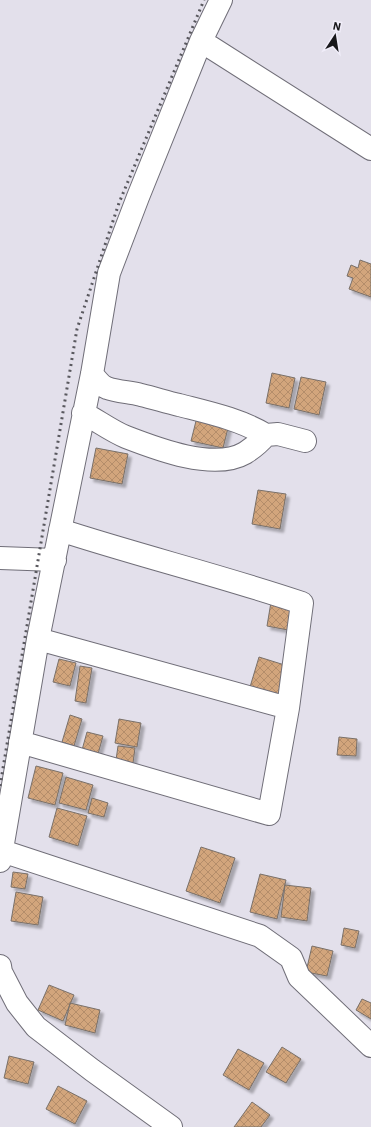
<svg xmlns="http://www.w3.org/2000/svg" width="371" height="1127" font-family="'IBM Plex Sans',sans-serif">
<style>
.building{fill:url(#building-cross-hatch);stroke:#797069;filter:url(#shadow)}
.lines{fill:none;stroke-linecap:round;stroke-linejoin:round}
.minor-casing{stroke:#706e78;stroke-width:24}
.minor{stroke:#fff;stroke-width:22}
.rail{stroke:#59585e;stroke-width:3;stroke-dasharray:2 4;stroke-linecap:butt}
</style>
<defs>
<pattern id="building-cross-hatch" width="8" height="8" patternUnits="userSpaceOnUse"><rect width="8" height="8" fill="#d2a57c"/><path d="M0 0l8 8M0 8l8-8" fill="none" stroke="#b48d6b"/></pattern>
<filter id="shadow"><feDropShadow dx="3.5" dy="3.5" stdDeviation="1" flood-color="#0004"/></filter>
</defs>
<rect width="100%" height="100%" fill="#e3e0eb"/>
<!-- building -->
<path class="building" d="M360 260 371 264V297L349 289 353 278 347 276 351 265 358 268Z
M272 373 295 378 289 408 266 403Z
M301 377 326 382 319 415 294 409Z
M197 417 229 424 223 448 191 441Z
M96 448 128 454 122 484 90 478Z
M258 490 286 494 280 529 252 524Z
M271 602 293 605 288 630 267 626Z
M259 657 291 667 282 696 250 687Z
M59 659 76 663 70 686 53 682Z
M80 666 92 668 86 703 75 701Z
M70 715 82 719 74 746 62 742Z
M119 719 141 723 137 747 115 743Z
M87 732 103 736 98 754 82 750Z
M339 737 357 739 356 756 337 755Z
M118 746 135 748 133 763 116 760Z
M36 766 63 773 55 805 28 798Z
M66 777 93 785 86 810 59 803Z
M92 798 108 803 104 817 88 813Z
M57 808 87 816 78 846 49 837Z
M201 847 235 858 220 903 186 891Z
M13 872 28 874 25 889 11 887Z
M260 874 286 880 277 919 250 912Z
M285 885 311 888 307 921 281 917Z
M16 892 43 897 38 925 11 921Z
M344 928 359 931 355 948 341 945Z
M312 946 333 951 327 976 306 972Z
M49 985 74 995 63 1021 38 1010Z
M362 999 371 1003V1019L356 1010Z
M70 1003 100 1010 95 1033 65 1025Z
M282 1047 301 1059 286 1083 266 1072Z
M238 1049 264 1063 249 1090 223 1075Z
M9 1056 34 1062 28 1084 4 1078Z
M58 1086 87 1101 75 1124 46 1109Z
M252 1102 270 1115 261 1127H234Z"/>
<g class="lines">
<!-- minor casing -->
<g class="minor-casing">
<path id="minor" d="M201 41 371 149
M92 374C96 379 101 386 107 388 118 392 130 392 141 395 154 398 166 402 179 405 210 413 239 419 266 435
M83 413C97 420 111 431 126 437 157 449 214 471 245 453 253 448 260 442 266 435L278 434 305 441
M60 530C140 556 222 576 302 603L288 708
M0 558 55 560
M20 742 269 814 288 708 38 639
M2 851 260 936 291 958 299 977 371 1046
M0 861 38 639 92 374 109 273 138 197 201 41 221 0
M0 966 1 972 17 1003 36 1027 92 1070 171 1127"/>
</g>
<!-- minor -->
<use href="#minor" class="minor"/>
<!-- rail -->
<path class="rail" d="M0 786 77 329 119 203 204 0"/>
</g>
<!-- north arrow -->
<g transform="translate(335 36) rotate(12)" stroke="#f0edf9" stroke-width="3" paint-order="stroke">
<path d="M0-3L7 15L0 10L-7 15Z" fill="#18181b"/>
<text y="-6" font-size="11" font-weight="bold" text-anchor="middle" fill="#18181b">N</text>
</g>
</svg>
